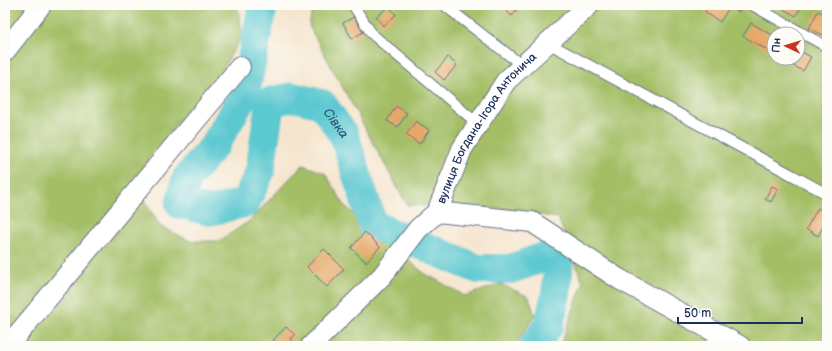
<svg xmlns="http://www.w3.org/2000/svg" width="832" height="351" font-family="'Balsamiq Sans',sans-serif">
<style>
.green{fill:#a3be65;stroke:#5f7662;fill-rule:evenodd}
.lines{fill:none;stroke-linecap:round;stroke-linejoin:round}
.river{stroke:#5bc8d0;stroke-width:30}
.building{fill:#e6a868}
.service-casing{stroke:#676f85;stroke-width:12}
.minor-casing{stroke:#676f85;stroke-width:22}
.service{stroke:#fff;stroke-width:10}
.minor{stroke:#fff;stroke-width:20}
.labels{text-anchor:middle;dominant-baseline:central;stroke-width:4;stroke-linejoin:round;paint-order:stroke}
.street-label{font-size:12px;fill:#1b2f5e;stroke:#fdfcf7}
.water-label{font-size:13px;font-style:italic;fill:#2e5d80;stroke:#fdfcf7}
</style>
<rect width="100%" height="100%" fill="#fdfcf7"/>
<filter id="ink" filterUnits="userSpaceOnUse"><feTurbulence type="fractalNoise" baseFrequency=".025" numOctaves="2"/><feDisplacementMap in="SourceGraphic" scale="8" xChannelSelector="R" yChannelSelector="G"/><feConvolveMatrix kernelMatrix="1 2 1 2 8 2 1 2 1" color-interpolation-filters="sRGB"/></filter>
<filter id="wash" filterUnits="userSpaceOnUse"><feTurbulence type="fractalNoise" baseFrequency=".012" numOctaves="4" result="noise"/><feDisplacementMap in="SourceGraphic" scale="16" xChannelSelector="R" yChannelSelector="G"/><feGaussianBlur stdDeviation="0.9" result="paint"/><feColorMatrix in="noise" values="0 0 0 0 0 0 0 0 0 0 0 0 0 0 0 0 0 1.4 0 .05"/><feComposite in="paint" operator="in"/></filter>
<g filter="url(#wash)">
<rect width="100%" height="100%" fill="#f5e5ce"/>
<!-- green -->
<path class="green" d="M5 5H234L239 11 242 36 212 87 178 122 149 158 144 200 160 226 190 241H219L248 222 303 165 325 173 345 206 382 239 424 273 465 296 501 284 529 297 535 316 515 346H5Z
M313 5H827V346H560L583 283 558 218 505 209 407 205 309 26ZM774 34H798V58H774Z"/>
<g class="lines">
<!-- river -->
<path class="river" id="s1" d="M263 5 245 93 214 146 187 178 180 204 210 211 245 203 260 172 270 102 293 97 322 104 344 135 373 225 478 269H510L550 255 559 261 556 294 549 325 534 346"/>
</g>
<g id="blocks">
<!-- building -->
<path class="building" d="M511 5H520L512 16 506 11Z
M709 5H724L729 8 720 22 705 12Z
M732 5H740L742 6 739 12 731 8Z
M785 5H802L796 16 783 9Z
M389 6 396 15 383 26 376 17Z
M818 11 827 16V26L823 35 809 28Z
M354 17 363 32 352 39 343 23Z
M751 23 774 36V54L743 36Z
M800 51 811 57 803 71 792 65 798 58Z
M448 57 457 65 444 80 435 72Z
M396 106 407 113 398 127 387 121Z
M416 121 429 130 420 144 406 135Z
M772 186 778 189 771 202 765 199Z
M818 208 827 213V219L818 236 806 229Z
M365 232 380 247 366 262 351 248Z
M324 249 344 269 327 287 307 267Z
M286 327 295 335 291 339 296 344 294 346H280L273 340Z"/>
</g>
</g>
<g filter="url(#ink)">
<use href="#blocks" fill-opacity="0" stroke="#676f85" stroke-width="1"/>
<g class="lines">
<!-- service casing -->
<g class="service-casing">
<path id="service" d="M353 5 372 34 478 124
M444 5 523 66
M752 5 827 47
M548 43 827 194"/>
</g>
<!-- minor casing -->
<g class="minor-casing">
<g id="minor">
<path d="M5 51 41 5"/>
<path d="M437 212 532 222 619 279 740 346"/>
<path d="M8 346 240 67"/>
<path id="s2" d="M311 346 382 276 418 229 437 212 462 149 506 81 589 5"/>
</g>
</g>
<!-- service -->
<use href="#service" class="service"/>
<!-- minor -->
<use href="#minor" class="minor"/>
</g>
</g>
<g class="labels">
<!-- street labels -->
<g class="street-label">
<text stroke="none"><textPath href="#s2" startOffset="283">вулиця Богдана-Ігора Антонича</textPath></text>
</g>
<!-- water labels -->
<g class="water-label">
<text stroke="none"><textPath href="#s1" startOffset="469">Сівка</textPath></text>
</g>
</g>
<!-- margin -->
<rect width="832" height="351" fill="none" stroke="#fdfcf7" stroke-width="20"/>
<!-- north arrow -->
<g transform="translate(786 46) rotate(274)"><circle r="19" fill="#fdfcf7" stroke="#a3aaba"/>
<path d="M0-3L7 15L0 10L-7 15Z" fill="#c8321e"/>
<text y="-6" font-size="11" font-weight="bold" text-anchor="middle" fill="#1b2f5e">Пн</text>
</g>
<!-- scale -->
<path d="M678 317v6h124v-6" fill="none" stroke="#1b2f5e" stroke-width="2"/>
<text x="684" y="317" font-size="12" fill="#1b2f5e" stroke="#fdfcf7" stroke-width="3" paint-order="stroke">50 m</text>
</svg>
